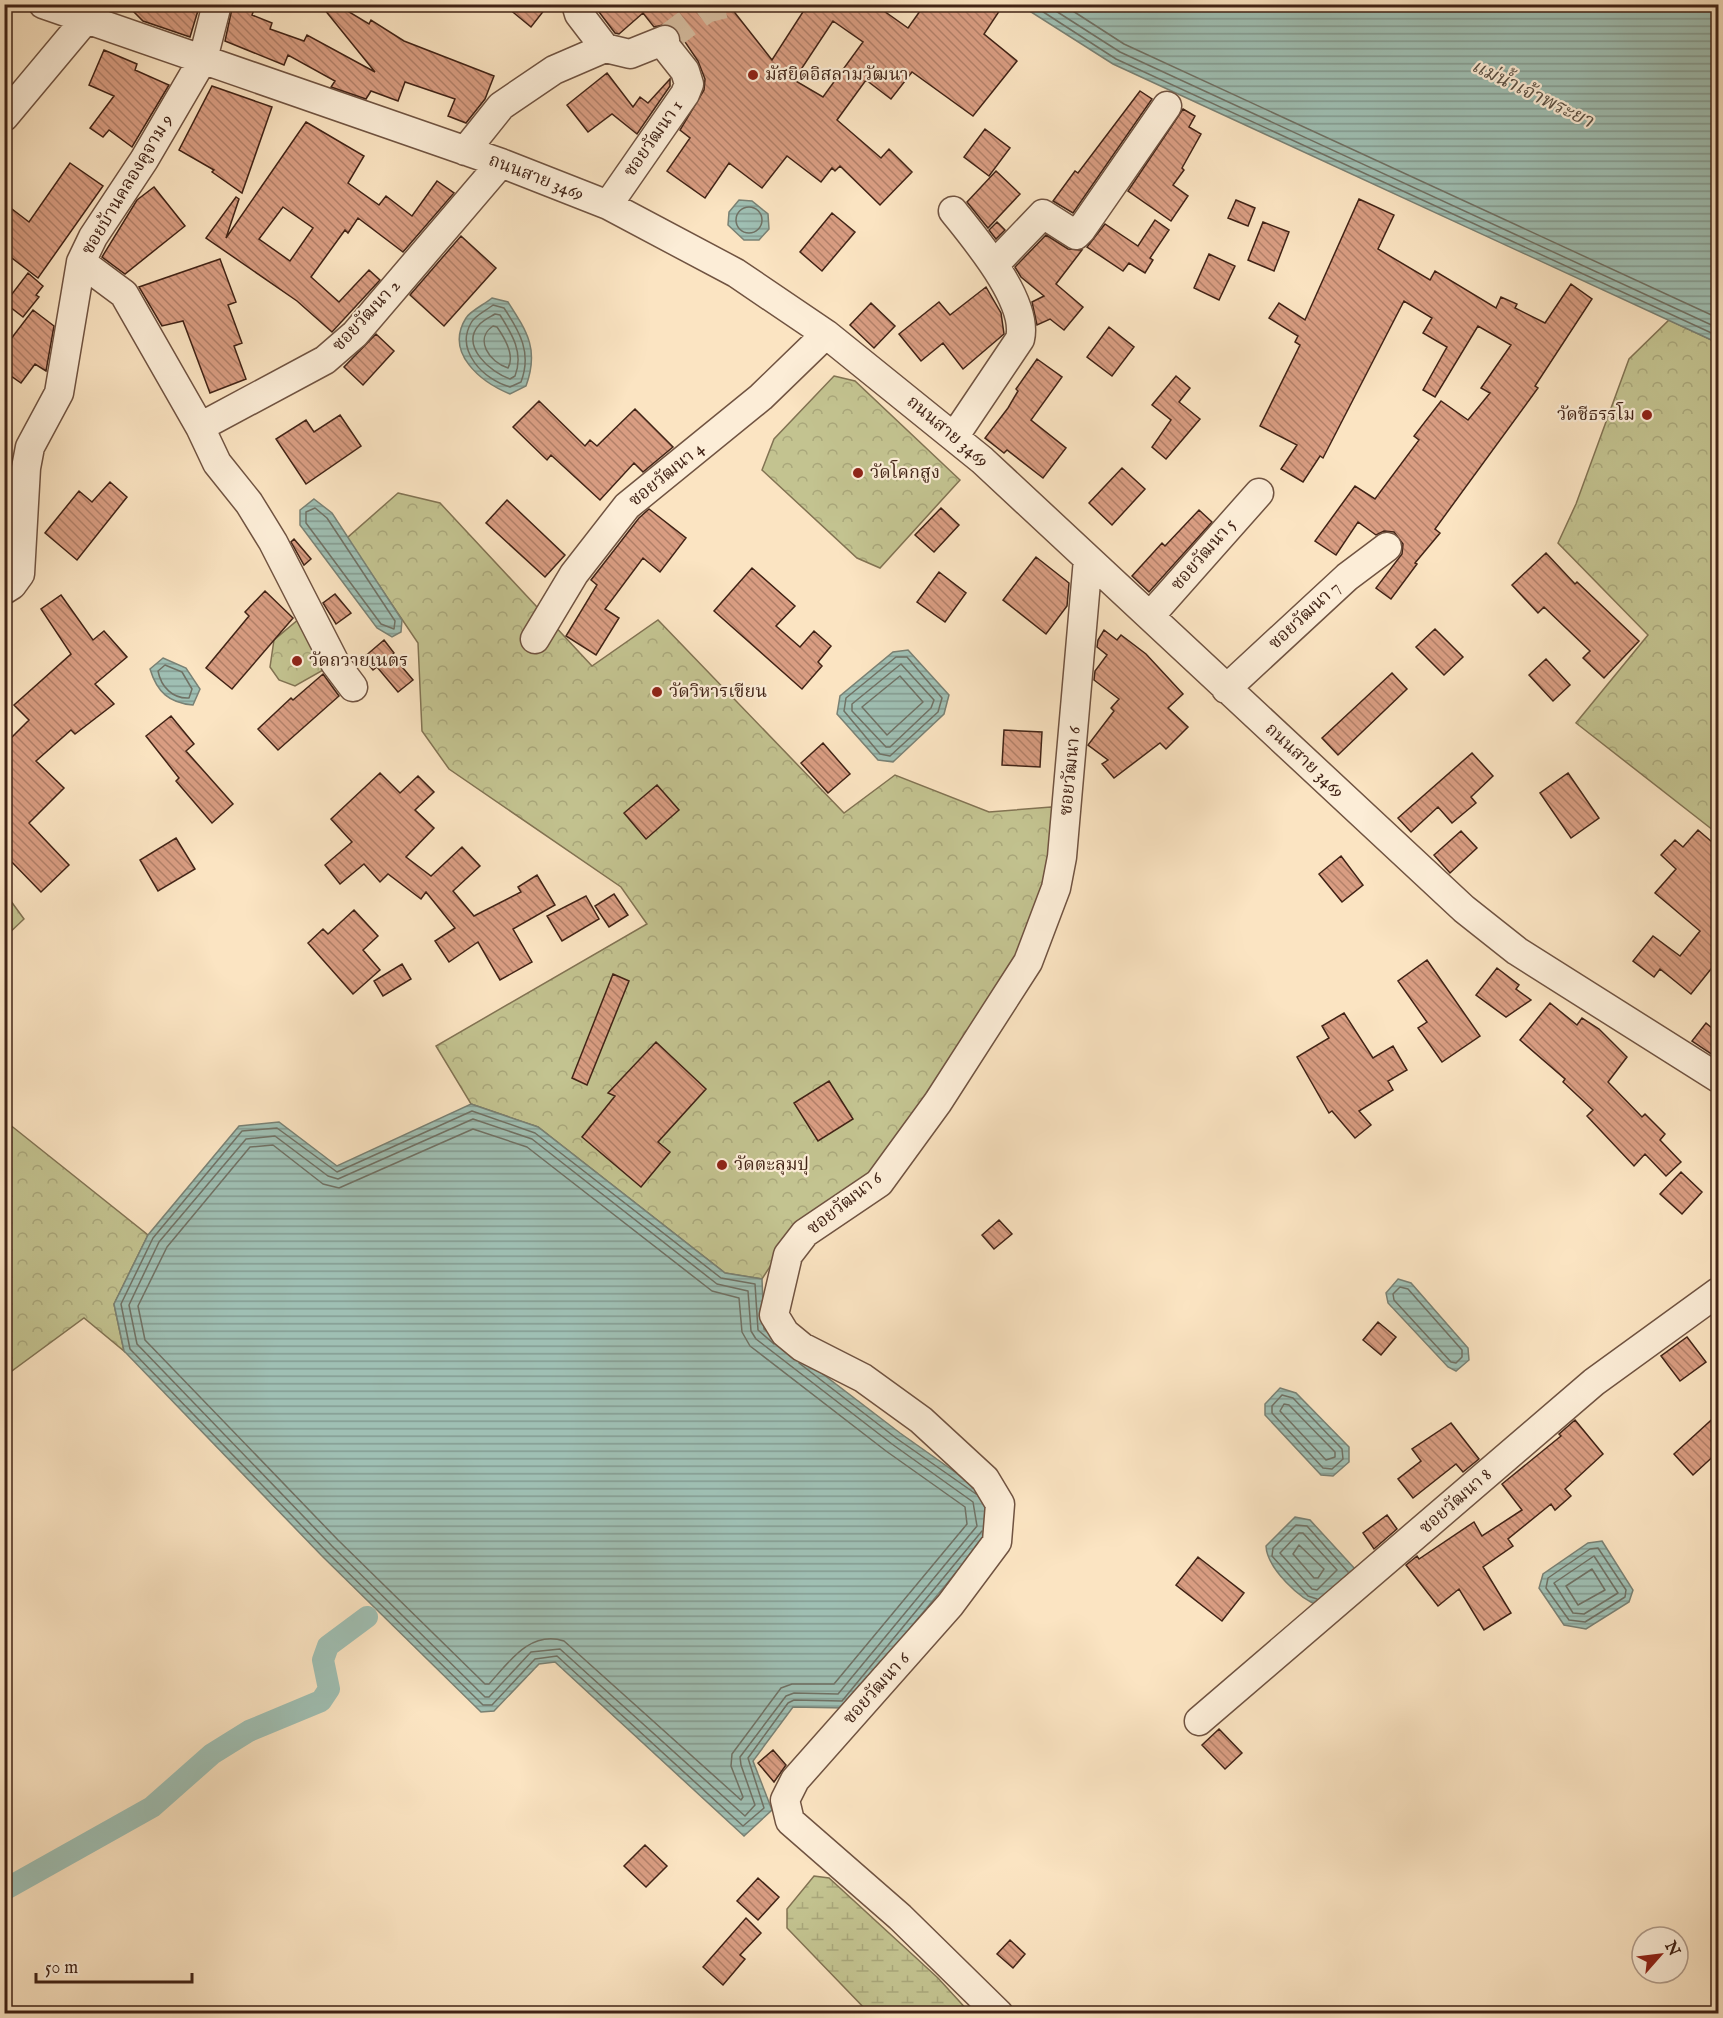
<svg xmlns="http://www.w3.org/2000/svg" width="1723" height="2018" font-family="'IM FELL English','Noto Serif Thai',serif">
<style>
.forest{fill:url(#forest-crowns);stroke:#827353;stroke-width:1.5}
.wetland{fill:url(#wetland-marsh);stroke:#827353;stroke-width:1.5}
.water{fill:url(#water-rules);stroke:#798174;stroke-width:1.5}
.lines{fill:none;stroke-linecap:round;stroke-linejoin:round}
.shore{stroke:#707164;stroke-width:1.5}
.canal{stroke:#9fbfb3;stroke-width:22}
.building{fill:url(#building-back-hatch);stroke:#412316;stroke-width:1.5;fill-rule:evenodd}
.minor-tunnel{stroke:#d6bda0;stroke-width:28;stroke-dasharray:28 14;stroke-linecap:butt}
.minor-casing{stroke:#705341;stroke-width:31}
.minor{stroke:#fcedd7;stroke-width:28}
.poi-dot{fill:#8f2418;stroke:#fcedd7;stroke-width:2}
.labels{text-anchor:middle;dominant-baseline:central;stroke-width:4.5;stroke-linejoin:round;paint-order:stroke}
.poi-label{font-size:18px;fill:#412316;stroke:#fcedd7;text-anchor:start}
.street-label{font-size:18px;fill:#412316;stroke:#fcedd7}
.water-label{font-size:20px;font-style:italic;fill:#5d5245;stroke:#fcedd7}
</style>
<defs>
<pattern id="forest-crowns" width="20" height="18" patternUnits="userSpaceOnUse" patternTransform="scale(1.5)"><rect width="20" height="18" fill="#c3c390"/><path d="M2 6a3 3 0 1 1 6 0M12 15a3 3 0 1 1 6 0" fill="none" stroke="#a9a77b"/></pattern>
<pattern id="wetland-marsh" width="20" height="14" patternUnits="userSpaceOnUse" patternTransform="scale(1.5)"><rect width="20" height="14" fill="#c3c390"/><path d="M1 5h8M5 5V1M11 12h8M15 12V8" fill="none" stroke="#a9a77b"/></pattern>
<pattern id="water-rules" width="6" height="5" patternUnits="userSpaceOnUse" patternTransform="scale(1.5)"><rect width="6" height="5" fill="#9fbfb3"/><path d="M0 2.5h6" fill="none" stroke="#839b91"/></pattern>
<pattern id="building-back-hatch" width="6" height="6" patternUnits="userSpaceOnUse" patternTransform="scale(1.5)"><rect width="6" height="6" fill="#d99d82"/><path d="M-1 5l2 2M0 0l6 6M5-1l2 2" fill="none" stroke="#b28069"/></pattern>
</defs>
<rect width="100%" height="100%" fill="#fbe4c2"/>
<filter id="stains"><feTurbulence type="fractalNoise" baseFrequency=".00333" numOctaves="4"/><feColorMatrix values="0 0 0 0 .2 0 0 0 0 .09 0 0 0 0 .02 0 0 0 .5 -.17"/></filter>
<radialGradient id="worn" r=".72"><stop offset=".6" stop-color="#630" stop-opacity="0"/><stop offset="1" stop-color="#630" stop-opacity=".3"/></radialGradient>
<!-- forest -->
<path class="forest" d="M1669 320 1718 343V834L1576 723 1648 635 1558 543 1576 504 1629 359Z
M834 376 855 381 960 480 880 568 857 558 762 470 774 439Z
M398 493 440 503 592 666 658 620 844 813 895 775 989 812 1051 807 1061 814 1050 884 1018 966 929 1107 859 1187 787 1240 762 1279 725 1273 538 1127 471 1104 436 1046 647 924 621 887 449 769 422 731 418 643 347 538Z
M299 619 325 669 295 686 279 680 270 667 274 640Z
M5 893 24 919 5 937H4Z
M4 1120 148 1235 114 1304 124 1351 84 1318 5 1376Z"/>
<!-- wetland -->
<path class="wetland" d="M814 1876 829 1878 938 1978 970 2013H869L787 1928V1909Z"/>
<!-- water -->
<path class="water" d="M1020 5H1718V343L1113 64Z
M739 200 752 201 768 214 769 229 759 240H744L728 225 729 212Z
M492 298 508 302C528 333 539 350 526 386L510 394C481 382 444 353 466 318 470 311 485 304 492 298Z
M314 499 332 513 402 620 401 632 392 637 377 628 300 525V510Z
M908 650 949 695 944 714 893 762 878 760 837 714 840 696 893 652Z
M163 658 186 668 200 689 193 705C169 703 157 692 150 669Z
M471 1104 538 1127 725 1273 762 1279 764 1329 900 1433 986 1494 992 1529 844 1708 793 1707 753 1761 772 1810 744 1836 555 1662 539 1664 494 1711 481 1712 322 1556 124 1351 114 1304 148 1235 239 1126 279 1122 337 1166Z
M1398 1279 1411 1283 1468 1348 1469 1360 1456 1371 1448 1367 1388 1303 1386 1293Z
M1280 1388 1296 1393 1349 1447V1462L1333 1476 1321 1475 1265 1415V1404Z
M1295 1517 1310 1520 1355 1569 1320 1606C1300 1600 1267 1568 1266 1546Z
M1602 1541 1633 1590 1629 1602 1586 1629 1564 1625 1539 1588 1543 1574 1588 1543Z"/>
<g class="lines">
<!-- shore -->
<path class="shore" d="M1031 4 1116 59 1718 336
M1045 4 1120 52 1718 328
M1062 4 1124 44 1718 318
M736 220a13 13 0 1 1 26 0a13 13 0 1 1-26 0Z
M493 305 504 308C520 332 532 353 521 382L510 387C484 380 455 351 471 323 474 316 487 310 493 305Z
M495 314 500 315C512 334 524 353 515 376L510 379C491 373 460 346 479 325 483 320 490 317 495 314Z
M493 326 497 327C504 337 515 356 508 368 489 362 474 339 493 326Z
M315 508 327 518 395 621 394 629 381 624 306 523V512Z
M896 657H907L942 698 938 712 890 756 880 754 844 711 846 698Z
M901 664 934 700 931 708 890 747H886L852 711V704Z
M165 665 182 672 192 689 189 698C173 699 161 687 158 671Z
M900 676 923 702 887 735 862 707Z
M473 1119 532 1139 717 1284 748 1291 751 1331 756 1339 892 1444 973 1502 977 1526 838 1694 794 1693 786 1696 740 1757 741 1765 755 1805 745 1816 560 1649 531 1652 489 1697H485L332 1546 137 1344 129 1305 159 1242 246 1139 275 1136 328 1176 338 1179Z
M473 1129 527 1147 712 1291 739 1298 742 1332 750 1346 886 1451 965 1507 967 1524 834 1684H792L781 1688 732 1754 731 1766 743 1797 741 1800 564 1641C530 1630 509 1662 489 1684H485L338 1540 145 1340 138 1306 167 1247 250 1147 273 1145 323 1184 339 1188Z
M1400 1287 1408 1289 1462 1350V1357L1456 1363 1451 1362 1394 1300 1393 1294Z
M774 1344 758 1330 755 1284 721 1278 535 1133 472 1111 337 1172 277 1128 242 1131 153 1238 121 1304 130 1349 327 1552 483 1705H492L535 1659 557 1656 743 1826 764 1808 748 1758 788 1703 794 1700 842 1701 982 1531
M799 1363 896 1438 976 1494
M1282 1395 1293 1398 1342 1449 1343 1459 1332 1469 1323 1468 1272 1413V1406Z
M1284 1404 1289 1405 1335 1452V1457L1326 1460 1280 1411Z
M1299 1533H1303L1337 1570 1317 1590 1312 1589 1280 1553Z
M1299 1545 1324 1569 1318 1578H1314L1293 1554Z
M1598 1548 1626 1590 1625 1597 1585 1622 1569 1620 1546 1588 1548 1578 1590 1549Z
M1594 1556 1618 1593 1584 1614 1573 1613 1554 1583Z
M1592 1569 1605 1590 1578 1605 1566 1586Z
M1317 1599 1308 1596 1272 1556 1273 1548 1296 1525 1307 1526 1348 1572"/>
<!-- canal -->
<path class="canal" d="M4 1890 152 1807 212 1754 249 1731 321 1701 329 1689 323 1660 328 1646 367 1617"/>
</g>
<!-- building -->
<path class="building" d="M126 4H200L190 37 143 21Z
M233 4H256L252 15 272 23 270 29 304 41 307 35 375 72 320 4H336L369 24 371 20 404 41 494 76 485 99 466 123 448 116 455 99 405 82 398 101 371 91 366 99 331 87 335 81 288 55 284 65 225 41Z
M503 4H549L531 27Z
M593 4H728L772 60 808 4H874L908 28 925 4H992L1000 10 984 34 1017 61 973 116 912 72 891 99 866 80 837 120 881 158 889 149 912 172 880 205 840 166 835 171 832 168 821 182 787 156 762 188 729 163 705 198 667 171 690 138 680 130 704 90 705 79 698 61 675 27 667 24 654 27 643 13 619 34 615 33ZM833 21 863 42 823 97 794 80Z
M104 50 137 64 135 70 169 85 132 147 109 130 103 137 90 128 114 96 89 85Z
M607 73 633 107 640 97 648 103 670 79V86L637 134 612 114 588 132 567 105Z
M212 86 272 107 242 193 212 172 214 170 179 150Z
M1140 91 1152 99 1073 213 1053 201 1075 171 1078 173Z
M1183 109 1195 116 1189 127 1201 134 1182 168 1184 170 1173 185 1188 196 1171 221 1128 191Z
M306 122 364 156 348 183 379 205 386 196 412 216 437 181 454 193 403 252 358 218 348 233 345 230 311 277 339 302 369 270 380 280 332 332 297 301 206 238 236 197 239 199 226 238ZM283 207 313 228 290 261 259 239Z
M985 129 1010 148 989 176 964 157Z
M70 163 103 186 38 278 4 252V203L29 222Z
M996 171 1020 194 988 228 967 202Z
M154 187 185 226 125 274 102 257 137 200Z
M1359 199 1394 215 1378 249 1430 280 1435 271 1496 308 1501 297 1517 304 1515 308 1545 323 1571 284 1592 299 1535 386 1538 388 1435 529 1440 533 1415 563 1417 564 1391 599 1376 588 1402 554 1403 544 1394 532 1384 531 1376 535 1358 522 1336 555 1315 541 1355 486 1375 499 1419 440 1414 436 1441 401 1468 420 1490 393 1481 388 1511 345 1478 326 1435 397 1423 390 1447 347 1423 333 1432 318 1404 301 1323 458 1320 456 1303 482 1281 469 1297 445 1260 426 1300 345 1295 342 1298 336 1269 318 1279 303 1305 320Z
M1236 200 1255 208 1248 226 1228 218Z
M832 213 855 232 822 271 800 252Z
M1155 220 1169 230 1150 258 1153 260 1145 273 1129 263 1123 271 1087 247 1105 224 1138 246Z
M997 222 1005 230 996 239 989 230Z
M1263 222 1289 232 1274 271 1248 260Z
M1046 235 1068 249 1082 250 1056 284 1083 307 1064 330 1050 319 1037 325 1032 302 1044 296 1021 277 1015 267Z
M461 236 496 268 444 326 410 295Z
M1209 254 1235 266 1219 300 1194 288Z
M220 259 236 302 228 305 242 343 234 346 246 379 210 393 183 321 162 326 139 287Z
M28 273 43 286 36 295 39 297 23 317 5 303Z
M986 287 1001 313 1004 334 963 369 943 343 921 361 899 334 939 302 950 315Z
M871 303 895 326 874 348 850 325Z
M33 310 54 326 46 371 35 364 21 383 4 371V348Z
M1109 327 1134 347 1112 376 1087 357Z
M376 334 394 351 363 385 344 367Z
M1037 359 1062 377 1031 420 1066 448 1043 478 1007 450 1004 453 985 438 1008 408 1018 391 1016 389Z
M1176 376 1190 388 1179 402 1200 419 1166 459 1152 447 1171 420 1152 405Z
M539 401 585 446 590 440 597 446 635 409 673 447 643 472 634 463 600 500 551 455 547 460 513 427Z
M340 415 361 446 306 484 276 439 306 420 314 432Z
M1122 468 1145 489 1112 525 1089 503Z
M110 482 127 497 77 560 45 533 79 491 92 502Z
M507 500 565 555 545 577 486 523Z
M941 508 959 525 934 552 915 535Z
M649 509 686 538 660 572 643 558 605 609 619 618 596 655 566 636 597 585 591 580 639 518Z
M1199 510 1212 522 1149 592 1132 576 1162 543 1165 546Z
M294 539 311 559 304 565 291 542Z
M1546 553 1575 584 1577 582 1639 641 1604 678 1583 658 1590 651 1544 607 1538 613 1512 585Z
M1036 557 1069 583 1067 606 1046 634 1003 600Z
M752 568 795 606 776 626 800 647 814 631 831 646 818 662 822 666 802 689 714 611Z
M939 572 966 593 945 622 917 602Z
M265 591 293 618 232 689 206 668 249 616 245 612Z
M335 594 351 613 336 624 323 603Z
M61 595 93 640 104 631 127 657 95 684 114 704 75 734 71 730 36 761 64 788 29 823 69 865 41 892 4 854V745L29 720 14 705 71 654 41 609Z
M1435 629 1463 657 1444 675 1416 647Z
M1104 630 1117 640 1121 635 1146 654 1183 694 1168 708 1188 727 1166 749 1160 743 1114 778 1102 764 1108 760 1088 745 1114 711 1111 708 1119 699 1094 680 1095 671 1107 655 1097 647 1098 640Z
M384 640 394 653 392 655 413 680 398 692 377 667 373 670 363 658Z
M1546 659 1570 685 1553 701 1529 675Z
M1392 673 1407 689 1338 755 1322 738Z
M323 674 339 696 278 750 258 729 291 698 293 700Z
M171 716 194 744 186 751 233 804 212 823 176 781 179 778 146 736Z
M1004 730 1042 732 1040 767 1002 765Z
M823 743 850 774 828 793 801 763Z
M1472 753 1493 776 1471 797 1476 803 1452 823 1438 807 1411 832 1398 818Z
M380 773 400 793 418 776 434 792 415 810 434 828 406 857 431 876 462 847 480 866 453 891 474 916 521 892 518 887 537 875 555 905 513 929 532 962 500 980 478 942 449 962 435 941 455 928 426 892 421 899 388 874 380 882 364 864 340 884 325 865 352 842 331 819Z
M1568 773 1599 818 1571 838 1540 793Z
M657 785 679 810 646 839 624 813Z
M1698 830 1719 848V959L1691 994 1660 969 1654 977 1633 961 1653 936 1680 956 1700 931 1655 893 1676 869 1661 855 1675 840 1683 847Z
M1461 831 1477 848 1450 873 1434 855Z
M176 838 195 869 158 891 140 860Z
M1341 856 1363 885 1342 902 1319 874Z
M614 894 628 915 609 927 595 906Z
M586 896 599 919 562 941 547 916Z
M354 910 378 936 363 950 380 970 353 994 308 943 323 929 328 934Z
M1427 960 1480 1036 1442 1062 1418 1028 1427 1022 1398 981Z
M402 964 411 979 383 996 374 981Z
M1497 968 1519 985 1516 989 1531 1000 1506 1017 1476 995Z
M613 974 629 981 587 1085 572 1078Z
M1550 1003 1577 1025 1582 1018 1599 1029 1627 1057 1608 1082 1642 1117 1645 1114 1665 1134 1660 1140 1681 1162 1666 1176 1645 1154 1634 1166 1587 1116 1593 1110 1563 1082 1565 1079 1520 1040Z
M1344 1013 1373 1058 1393 1046 1407 1070 1388 1081 1393 1090 1359 1111 1371 1125 1355 1138 1332 1111 1329 1113 1297 1057 1329 1038 1322 1026Z
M1706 1023 1719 1034V1059L1692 1041Z
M656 1042 706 1089 658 1142 670 1152 641 1187 582 1137 615 1096 608 1093Z
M829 1081 853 1119 818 1141 794 1103Z
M1681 1172 1702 1192 1682 1214 1660 1194Z
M999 1220 1012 1234 994 1249 982 1235Z
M1378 1322 1396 1337 1381 1355 1363 1340Z
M1687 1337 1706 1362 1680 1381 1661 1356Z
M1719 1413V1451L1693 1475 1674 1454Z
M1575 1420 1603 1454 1565 1489 1571 1496 1555 1510 1551 1504 1508 1539 1513 1546 1483 1567 1511 1613 1484 1630 1459 1589 1438 1606 1406 1565 1417 1556 1419 1559 1474 1522 1482 1536 1522 1510 1502 1484 1561 1436 1559 1434Z
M1451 1423 1479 1459 1463 1472 1456 1464 1413 1498 1398 1479 1421 1461 1412 1449Z
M1387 1515 1397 1529 1374 1549 1363 1533Z
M1198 1557 1244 1593 1222 1621 1176 1585Z
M1219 1729 1242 1753 1225 1769 1202 1745Z
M773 1750 786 1765 774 1782 758 1763Z
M645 1845 667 1866 646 1887 624 1866Z
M758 1878 779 1897 758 1920 737 1901Z
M746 1918 761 1933 740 1955 745 1959 723 1985 703 1967Z
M1010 1940 1025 1954 1013 1968 997 1954Z"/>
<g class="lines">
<!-- minor-tunnel -->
<path class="minor-tunnel" d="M665 40 706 9 726 4"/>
<!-- minor casing -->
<g class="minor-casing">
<path id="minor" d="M43 4 501 163 608 205 736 273 826 334 982 460 1464 909 1517 951 1718 1078
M576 4 579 14 605 48
M4 117 86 19
M465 151 501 106 554 70 605 48 630 54 665 40
M608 205 685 94 689 84 685 71 662 42
M953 211C976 240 1029 302 1020 339L954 437
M81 262 124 294 200 427 217 463 249 503 273 542 335 663 353 687
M994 265 1043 214 1076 235 1081 230 1167 106
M200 427 325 360 355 334 501 163
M4 590 12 585 20 574 26 468 30 447 59 393 81 262 93 237 144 160 203 59 217 4
M1150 616 1259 493
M535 639 574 574 627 506 761 397 826 334
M1226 689 1347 577 1387 547
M1199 1721 1594 1382 1718 1292
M999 2014 900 1917 790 1821 785 1800 795 1780 950 1605 997 1542 1000 1504 985 1479 921 1420 863 1378 802 1347 785 1333 774 1315 788 1255 805 1233 879 1183 938 1102 1028 962 1056 888 1062 857 1088 559"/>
</g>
<!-- minor -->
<use href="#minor" class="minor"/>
</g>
<!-- markers -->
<g class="poi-dot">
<circle cx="753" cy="75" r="6"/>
<circle cx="1647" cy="415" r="6"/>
<circle cx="858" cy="473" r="6"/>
<circle cx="297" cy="661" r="6"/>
<circle cx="657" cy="692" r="6"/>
<circle cx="722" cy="1165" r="6"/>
</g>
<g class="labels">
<!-- poi labels -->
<g class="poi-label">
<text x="765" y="75">มัสยิดอิสลามวัฒนา</text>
<text x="1635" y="415" text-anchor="end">วัดชีธรรโม</text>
<text x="870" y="473">วัดโคกสูง</text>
<text x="309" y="661">วัดถวายเนตร</text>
<text x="669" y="692">วัดวิหารเขียน</text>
<text x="734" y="1165">วัดตะลุมปุ</text>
</g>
<!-- street labels -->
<g class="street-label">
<text transform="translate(654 139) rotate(-55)">ซอยวัฒนา 1</text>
<text transform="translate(536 178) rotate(21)">ถนนสาย 3469</text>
<text transform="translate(128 185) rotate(-59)">ซอยบ้านคลองคูจาม 9</text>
<text transform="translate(367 316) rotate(-47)">ซอยวัฒนา 2</text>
<text transform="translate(947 432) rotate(40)">ถนนสาย 3469</text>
<text transform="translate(667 475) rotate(-39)">ซอยวัฒนา 4</text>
<text transform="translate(1204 555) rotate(-49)">ซอยวัฒนา 5</text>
<text transform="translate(1305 616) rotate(-43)">ซอยวัฒนา 7</text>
<text transform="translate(1304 761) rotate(43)">ถนนสาย 3469</text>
<text transform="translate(1071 771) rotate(-84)">ซอยวัฒนา 6</text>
<text transform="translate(845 1204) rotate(-38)">ซอยวัฒนา 6</text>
<text transform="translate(1456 1502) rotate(-41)">ซอยวัฒนา 8</text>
<text transform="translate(877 1689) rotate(-48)">ซอยวัฒนา 6</text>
</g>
<!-- water labels -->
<g class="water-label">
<text transform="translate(1532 94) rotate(26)">แม่น้ำเจ้าพระยา</text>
</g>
</g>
<!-- margin -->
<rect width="1723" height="2018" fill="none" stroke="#fbe4c2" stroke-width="24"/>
<rect x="6" y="6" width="1711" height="2006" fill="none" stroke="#412316" stroke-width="3"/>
<rect x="12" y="12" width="1699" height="1994" fill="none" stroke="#412316" stroke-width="1.5"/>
<!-- north arrow -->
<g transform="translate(1660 1955) rotate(62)"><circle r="28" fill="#fcedd7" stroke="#b19c8a" stroke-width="1.5"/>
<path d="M0-4.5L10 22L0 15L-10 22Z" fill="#8f2418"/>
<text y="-9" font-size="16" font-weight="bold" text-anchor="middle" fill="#412316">N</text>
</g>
<!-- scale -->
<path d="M36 1973v9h156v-9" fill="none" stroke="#412316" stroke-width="3"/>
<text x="45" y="1973" font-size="18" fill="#412316" stroke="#fcedd7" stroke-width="4.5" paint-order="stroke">50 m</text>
<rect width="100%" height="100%" filter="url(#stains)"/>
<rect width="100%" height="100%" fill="url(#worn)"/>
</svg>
